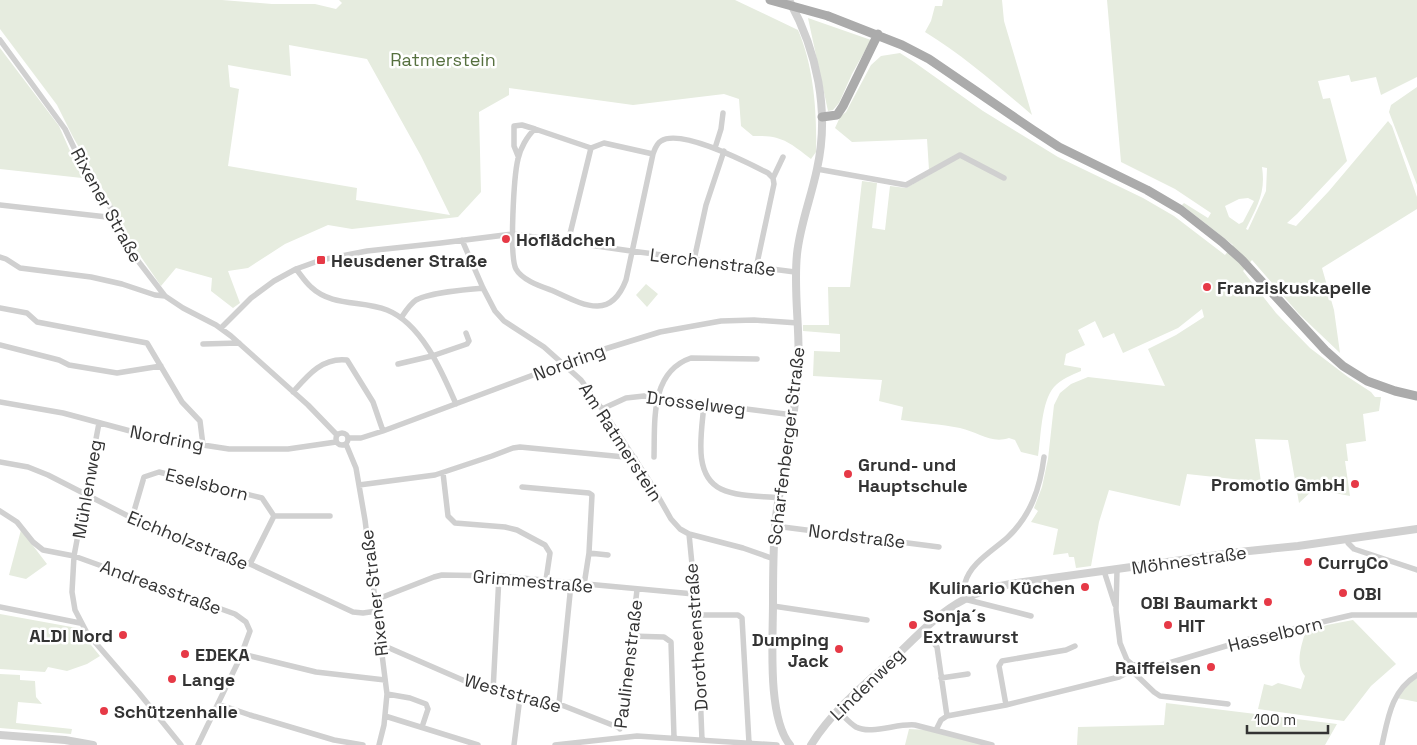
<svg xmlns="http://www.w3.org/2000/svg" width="1417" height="745" font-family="'Space Grotesk',sans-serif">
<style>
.green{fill:#e6ecdf;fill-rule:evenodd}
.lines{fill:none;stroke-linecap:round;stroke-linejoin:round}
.minor{stroke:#d0d0d0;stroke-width:5.5}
.tertiary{stroke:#d0d0d0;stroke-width:8}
.primary{stroke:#ababab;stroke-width:9}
.primary-bridge{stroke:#ababab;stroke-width:9}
.poi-dot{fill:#e63946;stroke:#fff;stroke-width:2}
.labels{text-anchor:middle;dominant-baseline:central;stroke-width:5;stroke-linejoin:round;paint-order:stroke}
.park-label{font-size:18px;fill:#56703f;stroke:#fff}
.street-label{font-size:18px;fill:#333;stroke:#fff}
.poi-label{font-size:18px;font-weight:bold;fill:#333;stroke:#fff;text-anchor:start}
</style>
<rect width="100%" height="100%" fill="#fff"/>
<!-- green -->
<path class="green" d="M0 0H222L272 4H315L336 9 342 3 339 0H735L798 30C814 67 817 113 816 152L811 159C789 142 782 135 753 136L741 126 739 99 724 94 633 105 509 88V95L479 112 481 192 458 217 352 229 328 225 285 244 248 268 228 271 240 303 233 308 211 291 212 278 176 268 161 286 130 241 121 221 73 137 57 105 0 29ZM289 45 367 59 421 156 450 215 356 200 357 188 228 166 239 89 230 87 228 65 291 76Z
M943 0H1002L1004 21 1032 115C997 85 964 56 925 32L931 21 935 6H942Z
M1107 0H1417V77L1381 95 1376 77 1351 82 1349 75 1318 81 1323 99 1330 98 1347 161 1297 214 1287 223 1296 226 1329 191 1388 121 1392 126 1417 197V209L1322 268 1334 310 1340 353 1299 314 1252 260 1243 271 1276 313 1310 348 1348 377 1371 392 1375 397H1381L1379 411 1363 414 1366 441 1346 444 1348 461H1345L1350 496 1314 489 1299 503 1288 440 1255 439 1261 482 1187 474 1180 506 1109 490 1099 522 1091 566 1076 568 1074 557H1069L1068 553 1053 555 1058 529 1031 522 1038 511 1034 508 1042 487 1048 459 1054 405 1060 393 1071 384 1088 377 1165 386 1148 349 1176 335 1204 317 1202 309 1178 328 1123 353 1114 333 1103 338 1095 321 1078 330 1085 345 1066 354 1064 365 1081 368V371C1072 375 1061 379 1054 387 1041 402 1041 437 1038 456L1021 452 1015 440 1009 438C991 444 978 432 960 428 941 424 920 423 901 420L903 407 879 401 882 380 813 376 814 351 840 352V334L803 331V325H829L828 287H850L862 181 877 183 872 228 885 230 890 186 906 188 931 174 929 170 927 139 852 142 835 128 840 117 846 112 871 65 881 56 900 53 914 62 983 111 1058 157 1143 198 1174 216 1225 255 1233 245 1182 205 1184 203 1208 218 1211 213 1175 189 1121 162ZM1262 167 1267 168 1266 191 1248 230 1246 229C1257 206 1266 193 1262 167ZM1248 198 1254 201 1243 222 1239 224 1229 217 1225 206 1239 199Z
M808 18 871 40 852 74 839 103 833 110 828 111Z
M0 48 59 126 82 178 0 169Z
M1417 87V185L1389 112 1391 105Z
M646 284 658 294 647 307 636 295Z
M21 530 47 564 26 579 9 575Z
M0 614 77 628 100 656 87 664 67 671 48 667 45 672 0 669Z
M1353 620 1396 664 1371 686 1344 721 1258 709 1264 684 1272 686 1278 683 1301 689 1305 676C1295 664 1301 647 1305 633L1327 625Z
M0 674 20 675V680L35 681 36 697 42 704 18 702 16 723 72 729 71 734 0 728Z
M1417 677V702L1397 698 1408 683Z
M1166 703 1337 724 1325 745H1077L1078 727 1164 725Z
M909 729 929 730 985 745H905Z"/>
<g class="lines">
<!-- minor -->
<path class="minor" d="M0 40 65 129 90 181 109 205 135 257 165 296 183 308 216 325 231 336 308 405 337 435
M715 148 721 129 723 113
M653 154 626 280C610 322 582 304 551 290 540 286 522 280 516 269 509 256 514 175 518 159 520 149 527 136 535 129L591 148 604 143 653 154C655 149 656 144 661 141 681 128 748 163 768 173L773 178 774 184 756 268
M518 156 514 146V126L522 125 535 129
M817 169 906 185 960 155 1004 178
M773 178 783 157
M0 205 116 218
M462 240 483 288 495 311 504 321 544 347 581 380 602 409 650 482 671 519 680 529 689 534 743 548 774 559
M568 242 591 148
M0 257 6 259 20 268 91 277 122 284 155 295 165 296
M694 260 706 205 724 151
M296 269C301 275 305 282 311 287 332 307 362 300 387 310 422 324 442 372 456 404
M0 308 27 313 37 322 147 343 182 402 200 421 203 445
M401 318C405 312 410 304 416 300 431 292 465 290 483 288
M221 328 251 298 274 281 296 269 321 260 367 251 441 243 513 234 631 251 795 272
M203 344 239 343
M0 345 59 360 69 365 117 373 161 366
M398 364 432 356 467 344 469 341 466 333
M293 392C307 376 322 357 347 360L373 402 383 431
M0 402 63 413 134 432 177 441 229 449H288L336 442
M704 404C702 431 692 475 721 489 738 497 761 496 779 498
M602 409 626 398 644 396 793 415
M99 423 74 556 72 592 75 610 87 633 139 693 181 745
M336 439a6 6 0 1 1 12 0a6 6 0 1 1-12 0Z
M348 438H361L383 431 595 352 660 332 721 321 754 320 798 323
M346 444 356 468 365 520 387 694 384 725 379 745
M654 457C655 421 650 372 691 358L757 359
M0 462 28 467 48 475 132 518 250 564 353 612 363 613 377 611
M443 473 448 516 455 523 505 527 517 530 545 545 550 553 546 580
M359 485 435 475 492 456 513 448 520 447 635 458
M522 487 589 493 592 495 589 553 584 585
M0 511 17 522 33 542 43 550 74 556 235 614 246 622 250 631 240 658 198 745
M132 518 144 477 159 472 262 498 274 516
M775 526 939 547
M689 534 697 615 702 740
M1348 539V543L1354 549 1417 570
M589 553 608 555
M250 564 274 516H330
M1117 570 1116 610 1120 643 1127 660 1133 665 1139 667H1152L1169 663 1246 640 1339 618 1352 615H1417
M1104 571 1115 605
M969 596 965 583C970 563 994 550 1008 537 1031 515 1040 488 1044 457
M964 599 1031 616
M375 600 434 577 442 575 499 576 694 594
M773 606 867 620
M0 607 80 623
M697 615H738L742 618 749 743
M923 631 937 647 947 716
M630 636 664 637 671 642 674 737
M380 644 481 688 559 704 620 728
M242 654 316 672 385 680
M1131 670 1154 692 1160 696 1228 704
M941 678 968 674
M493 691 499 576
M387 694 410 698 426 704 428 709 422 727
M218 704 250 715 334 740 363 745
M559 704 571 584
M1006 705 999 666 1002 661 1066 650 1075 646
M838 711C844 716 849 723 856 727 871 735 898 723 915 725L992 745
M385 716 478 745
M620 729 637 590
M936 730 941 720 947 716 1006 705 1119 677 1130 671 1135 665
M514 745 520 697
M555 745 637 736 777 745
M1382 745C1388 718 1391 691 1417 675"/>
<!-- tertiary -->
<path class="tertiary" d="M789 0C817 51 830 111 817 169 811 198 800 225 797 254 793 294 801 333 798 372 796 394 794 416 790 437 786 467 777 497 775 527 773 552 773 578 773 603 773 640 767 717 790 745
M0 735 65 740 93 745
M811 745C832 711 865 684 895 657 917 636 938 613 965 599 981 590 998 586 1016 583L1239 552 1298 546 1417 529"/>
<!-- primary -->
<path class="primary" d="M828 16 902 45 929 59 1033 130 1059 147 1147 190 1181 210 1222 242 1242 260 1325 350 1343 366 1367 381 1395 391 1417 396
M822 117 837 115 843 106 878 34"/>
<!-- primary-bridge -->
<path class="primary-bridge" d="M770 0 828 16"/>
</g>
<!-- markers -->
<g class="poi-dot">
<circle cx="506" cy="239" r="5"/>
<rect x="316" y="255" width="10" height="10" rx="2.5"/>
<circle cx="1207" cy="287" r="5"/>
<circle cx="848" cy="474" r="5"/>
<circle cx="1355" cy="484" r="5"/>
<circle cx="1308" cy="562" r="5"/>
<circle cx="1085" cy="587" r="5"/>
<circle cx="1343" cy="593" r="5"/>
<circle cx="1268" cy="602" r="5"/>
<circle cx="913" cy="625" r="5"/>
<circle cx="1168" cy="625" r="5"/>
<circle cx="123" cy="635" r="5"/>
<circle cx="839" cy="649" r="5"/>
<circle cx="185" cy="654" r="5"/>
<circle cx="1211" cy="667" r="5"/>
<circle cx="172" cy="679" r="5"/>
<circle cx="104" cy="711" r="5"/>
</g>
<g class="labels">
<!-- park labels -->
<g class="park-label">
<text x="443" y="59">Ratmerstein</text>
</g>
<!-- street labels -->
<g class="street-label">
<text transform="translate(107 205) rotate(61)">Rixener Straße</text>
<text transform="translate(713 262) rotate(7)">Lerchenstraße</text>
<text transform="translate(569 362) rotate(-20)">Nordring</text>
<text transform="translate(696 403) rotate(7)">Drosselweg</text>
<text transform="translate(167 438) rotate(11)">Nordring</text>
<text transform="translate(621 442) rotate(57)">Am Ratmerstein</text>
<text transform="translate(786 446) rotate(-83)">Scharfenberger Straße</text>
<text transform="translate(207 484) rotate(14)">Eselsborn</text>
<text transform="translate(87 489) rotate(-80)">Mühlenweg</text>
<text transform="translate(857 536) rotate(7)">Nordstraße</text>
<text transform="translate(188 540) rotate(22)">Eichholzstraße</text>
<text transform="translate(1189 560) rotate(-8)">Möhnestraße</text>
<text transform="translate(533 581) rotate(5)">Grimmestraße</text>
<text transform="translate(161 587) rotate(20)">Andreasstraße</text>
<text transform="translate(374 593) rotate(-97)">Rixener Straße</text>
<text transform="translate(1275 634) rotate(-14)">Hasselborn</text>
<text transform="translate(696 637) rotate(-94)">Dorotheenstraße</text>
<text transform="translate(628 664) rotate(-83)">Paulinenstraße</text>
<text transform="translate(867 684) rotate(-44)">Lindenweg</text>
<text transform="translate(513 693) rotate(16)">Weststraße</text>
</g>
<!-- poi labels -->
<g class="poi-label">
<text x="516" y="239">Hoflädchen</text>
<text x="331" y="260">Heusdener Straße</text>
<text x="1217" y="287">Franziskuskapelle</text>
<text x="858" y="464">Grund- und<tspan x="858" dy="21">Hauptschule</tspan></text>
<text x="1345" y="484" text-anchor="end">Promotio GmbH</text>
<text x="1318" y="562">CurryCo</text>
<text x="1075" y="587" text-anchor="end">Kulinario Küchen</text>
<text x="1353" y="593">OBI</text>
<text x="1258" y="602" text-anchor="end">OBI Baumarkt</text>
<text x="923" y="615">Sonja´s<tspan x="923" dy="21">Extrawurst</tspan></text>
<text x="1178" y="625">HIT</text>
<text x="113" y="635" text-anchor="end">ALDI Nord</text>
<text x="829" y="639" text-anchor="end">Dumping<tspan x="829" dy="21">Jack</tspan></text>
<text x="195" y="654">EDEKA</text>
<text x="1201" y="667" text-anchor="end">Raiffeisen</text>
<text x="182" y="679">Lange</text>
<text x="114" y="711">Schützenhalle</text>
</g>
</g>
<!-- scale -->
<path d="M1247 725v8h81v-8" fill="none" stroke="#333333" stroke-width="2.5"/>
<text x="1254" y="725" font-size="15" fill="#333333" stroke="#ffffff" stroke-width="4" paint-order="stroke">100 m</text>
</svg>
